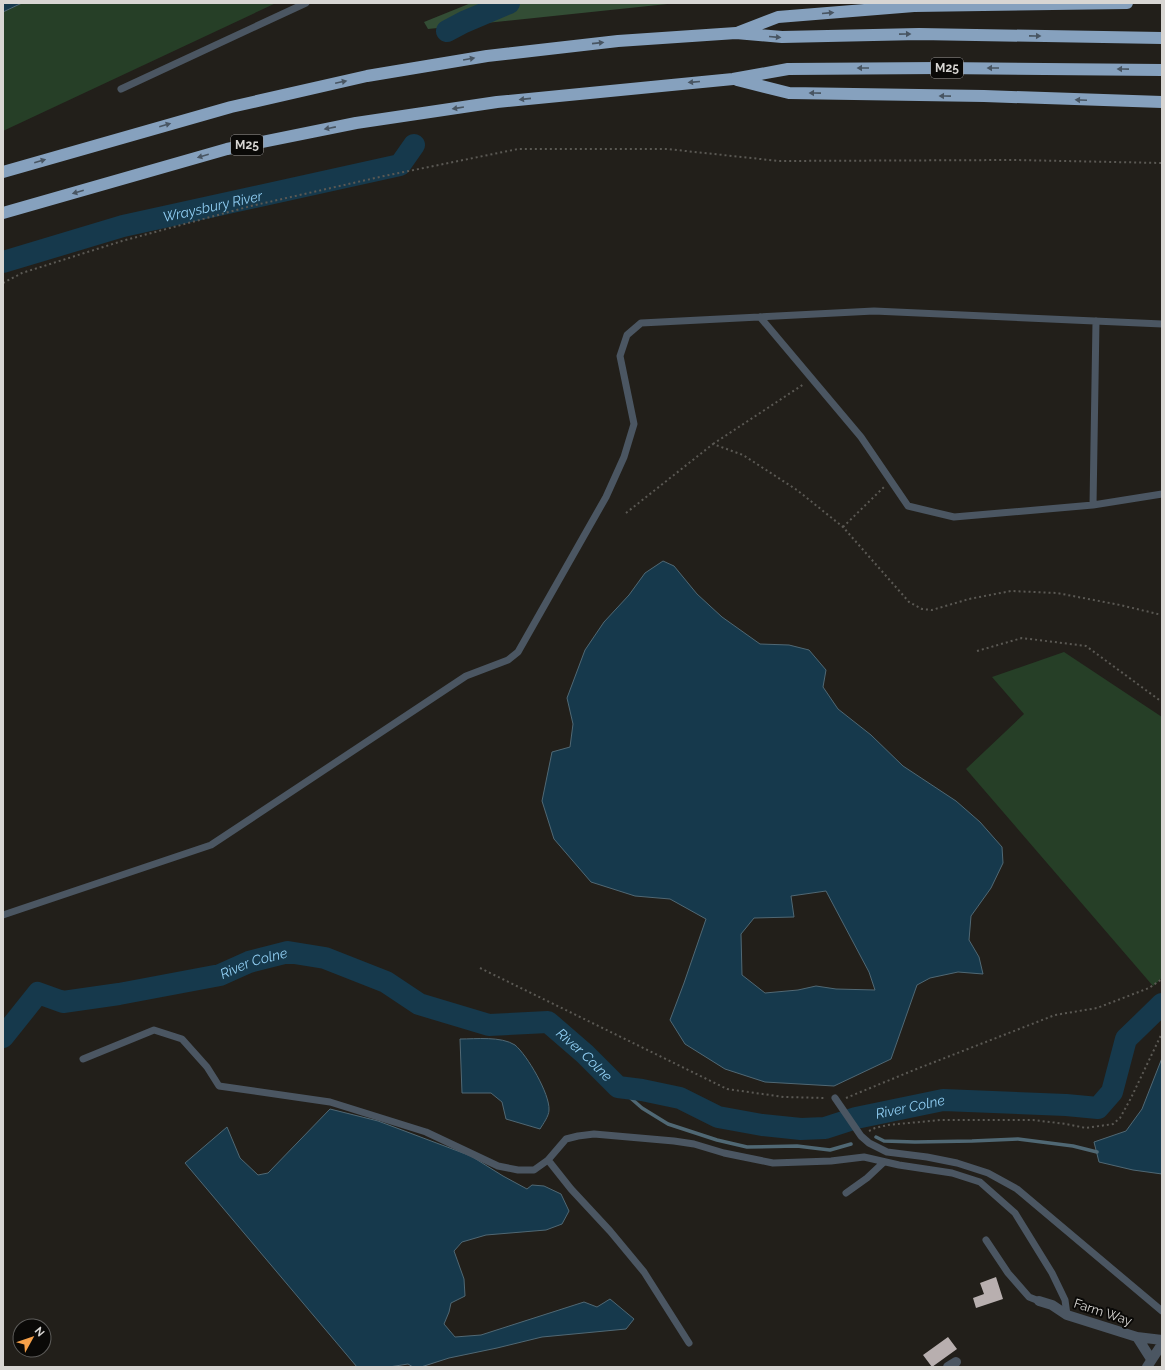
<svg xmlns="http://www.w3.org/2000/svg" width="1165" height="1370" font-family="Raleway,sans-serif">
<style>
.green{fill:#263f27}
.forest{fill:#334d35}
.water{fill:#16394c;stroke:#506874;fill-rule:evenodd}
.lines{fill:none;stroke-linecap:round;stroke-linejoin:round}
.stream{stroke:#506874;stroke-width:3.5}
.river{stroke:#16394c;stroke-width:22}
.building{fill:#b8afaf}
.path{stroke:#5b5954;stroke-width:2;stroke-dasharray:2 3;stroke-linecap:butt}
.service{stroke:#4b5662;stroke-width:7}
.minor{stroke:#4b5662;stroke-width:10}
.motorway{stroke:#86a1be;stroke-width:12}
.oneway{fill:#485562}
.labels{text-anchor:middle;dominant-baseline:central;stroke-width:4;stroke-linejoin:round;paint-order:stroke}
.shield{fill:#0a0907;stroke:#9a9896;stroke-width:1}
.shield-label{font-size:12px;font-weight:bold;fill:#d8d6d3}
.street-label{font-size:13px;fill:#d8d6d3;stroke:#0a0907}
.water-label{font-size:14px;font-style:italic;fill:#90cef3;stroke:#0a0907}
</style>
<rect width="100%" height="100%" fill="#221f1a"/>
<!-- green -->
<path class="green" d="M22 3H276L3 131V12Z
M1064 652 1162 717V978L1153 986 966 769 1024 714 992 677Z"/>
<!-- forest -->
<path class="forest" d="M471 3H677L428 29 424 22Z"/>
<!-- water -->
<path class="water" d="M3 3H22L3 12Z
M663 561 674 566 697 594 722 617 760 644 789 645 809 650 826 670 823 687 838 709 871 735 903 766 956 801 980 822 1002 847 1003 863 991 888 971 916 969 940 979 957 983 974 958 972 930 978 917 985 891 1059 834 1086 765 1082 725 1069 685 1044 670 1020 684 983 706 919 670 899 635 896 591 882 554 839 542 801 552 752 570 747 573 724 567 698 585 650 604 622 629 595 645 573ZM826 891 869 972 875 990 836 989 816 986 798 990 765 993 742 975 741 934 754 918 794 917 791 896Z
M460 1039C476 1039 501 1036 515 1045 527 1055 550 1094 549 1110 549 1116 543 1124 540 1129L506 1119 502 1102 491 1093H462Z
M1162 1058V1174L1133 1170 1099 1162 1094 1142 1126 1131 1142 1109Z
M330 1109 378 1121 471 1156 503 1176 527 1189 532 1185 544 1186 561 1194 569 1211 562 1224 546 1230 486 1235 462 1242 454 1251 464 1279 465 1296 451 1303 449 1312 444 1324 455 1337 481 1335 584 1302 597 1307 610 1299 634 1319 626 1329 542 1337 497 1348 449 1358 421 1367H413L408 1364 389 1367H357L185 1163 227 1127 240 1158 258 1175 268 1173Z"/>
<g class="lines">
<!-- stream -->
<path class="stream" d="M618 1087 642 1108 668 1124 717 1140 747 1147 797 1146 830 1150 851 1144
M876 1137 884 1141 915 1142 972 1141 1018 1139 1073 1146 1097 1152"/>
<!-- river -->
<g class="river">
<path d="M447 31 464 22 509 3"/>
<path id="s1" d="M3 262 123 226 400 165 414 145"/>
<path id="s2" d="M3 1037 38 993 63 1002 119 994 220 975 249 962 288 952 325 958 386 982 419 1004 489 1025 548 1022 585 1054 618 1087 642 1090 680 1098 718 1117 762 1125 801 1129 825 1128 856 1118 943 1100 1066 1105 1098 1108 1112 1092 1126 1039 1162 1004"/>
</g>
</g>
<!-- building -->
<path class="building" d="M996 1277 1003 1299 976 1308 973 1298 984 1294 980 1283Z
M948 1337 957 1349 932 1367 923 1355Z"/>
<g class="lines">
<!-- path -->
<path class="path" d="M3 283 22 273 122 241 251 206 384 176 518 149H667L779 161 1015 160 1162 163
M713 444 804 384
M626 513 713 444 743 455 797 490 843 527 909 602 922 609 932 610 969 599 1011 591 1057 593 1120 605 1162 615
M843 527 884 487
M977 651 1022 638 1086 646 1162 702
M480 968 727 1089 784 1097 825 1098
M846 1098 914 1070 1055 1015 1097 1008 1149 988 1162 979
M869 1131 875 1128 888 1125 940 1120H1033L1066 1124 1086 1128 1113 1124 1120 1118 1131 1098 1162 1033"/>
<!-- service -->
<path class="service" d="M121 89 306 3
M760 317 861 437 908 506 954 517 1093 505 1162 494
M1093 505 1096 321
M3 915 211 845 466 676 508 660 518 652 606 497 624 457 634 424 620 356 627 335 641 323 874 311 1162 324
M83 1059 154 1030 182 1039 207 1067 219 1086 330 1102 426 1132 498 1166 518 1170H534L548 1160 566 1139 578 1136 594 1134 674 1141 694 1144 724 1153 773 1163 831 1161 864 1157 899 1165 952 1173 980 1182 1015 1213 1052 1273 1065 1300 1067 1315
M835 1098 861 1136 869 1143 887 1152 927 1157 957 1163 988 1173 1017 1189 1162 1311
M548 1160 571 1189 610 1231 644 1272 689 1343
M846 1193 867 1178 884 1162
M986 1240 1008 1273 1029 1297 1039 1301"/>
<!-- minor -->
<path class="minor" d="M1039 1301 1052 1305 1067 1315 1137 1337 1162 1340
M1137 1337 1151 1359
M948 1367 956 1362
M1147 1367 1162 1344"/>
<!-- motorway -->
<path class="motorway" d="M739 32 778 17 914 6 1127 3
M737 80 789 93 984 96 1162 102
M3 172 231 107 367 76 487 56 618 41 736 33 782 37 919 34 1162 38
M3 213 227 149 356 123 497 102 733 79 788 69 939 68 1162 70"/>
</g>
<!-- one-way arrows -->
<defs><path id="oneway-solid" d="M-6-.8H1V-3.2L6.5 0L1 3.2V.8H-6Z"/></defs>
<g class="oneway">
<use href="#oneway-solid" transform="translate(828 13) rotate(-5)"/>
<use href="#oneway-solid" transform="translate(905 34) rotate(-1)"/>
<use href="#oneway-solid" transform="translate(1035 36) rotate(1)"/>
<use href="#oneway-solid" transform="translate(775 37) rotate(5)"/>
<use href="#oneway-solid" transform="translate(598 43) rotate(-6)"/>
<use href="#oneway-solid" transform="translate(469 59) rotate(-10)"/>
<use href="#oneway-solid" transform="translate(863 68) rotate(180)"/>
<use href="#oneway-solid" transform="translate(993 68) rotate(-180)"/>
<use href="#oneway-solid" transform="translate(1123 69) rotate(-179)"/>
<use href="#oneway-solid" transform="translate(341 82) rotate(-12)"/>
<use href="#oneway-solid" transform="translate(694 82) rotate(175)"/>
<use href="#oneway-solid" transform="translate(815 93) rotate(-179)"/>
<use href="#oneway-solid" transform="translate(945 96) rotate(-179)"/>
<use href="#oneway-solid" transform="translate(525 99) rotate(174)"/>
<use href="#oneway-solid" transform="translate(1081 100) rotate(-178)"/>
<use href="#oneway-solid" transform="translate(458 108) rotate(171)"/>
<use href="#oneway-solid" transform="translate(165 125) rotate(-16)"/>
<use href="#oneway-solid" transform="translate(330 128) rotate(169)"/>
<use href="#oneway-solid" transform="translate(203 156) rotate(164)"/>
<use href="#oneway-solid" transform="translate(40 161) rotate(-16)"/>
<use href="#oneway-solid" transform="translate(78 192) rotate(164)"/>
</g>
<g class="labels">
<!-- shield labels -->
<g class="shield">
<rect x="931" y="58" width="32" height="20" rx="3"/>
<rect x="231" y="135" width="32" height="20" rx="3"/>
</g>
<g class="shield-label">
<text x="947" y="68">M25</text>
<text x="247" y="145">M25</text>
</g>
<!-- street labels -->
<g class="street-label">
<text transform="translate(1103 1312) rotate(18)">Farm Way</text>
</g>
<!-- water labels -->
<g class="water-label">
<text stroke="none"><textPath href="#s1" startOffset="217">Wraysbury River</textPath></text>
<text stroke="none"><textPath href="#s2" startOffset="278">River Colne</textPath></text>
<text stroke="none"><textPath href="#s2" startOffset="638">River Colne</textPath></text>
<text stroke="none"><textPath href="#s2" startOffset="986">River Colne</textPath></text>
</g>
</g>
<!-- border -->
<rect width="1165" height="1370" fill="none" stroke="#d8d6d3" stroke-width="8"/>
<!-- north arrow -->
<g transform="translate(32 1338) rotate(50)"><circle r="19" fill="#0a0907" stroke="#5c5b59"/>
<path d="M0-3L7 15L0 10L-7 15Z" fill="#f7a149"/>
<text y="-6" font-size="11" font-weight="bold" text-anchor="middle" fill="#d8d6d3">N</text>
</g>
</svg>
